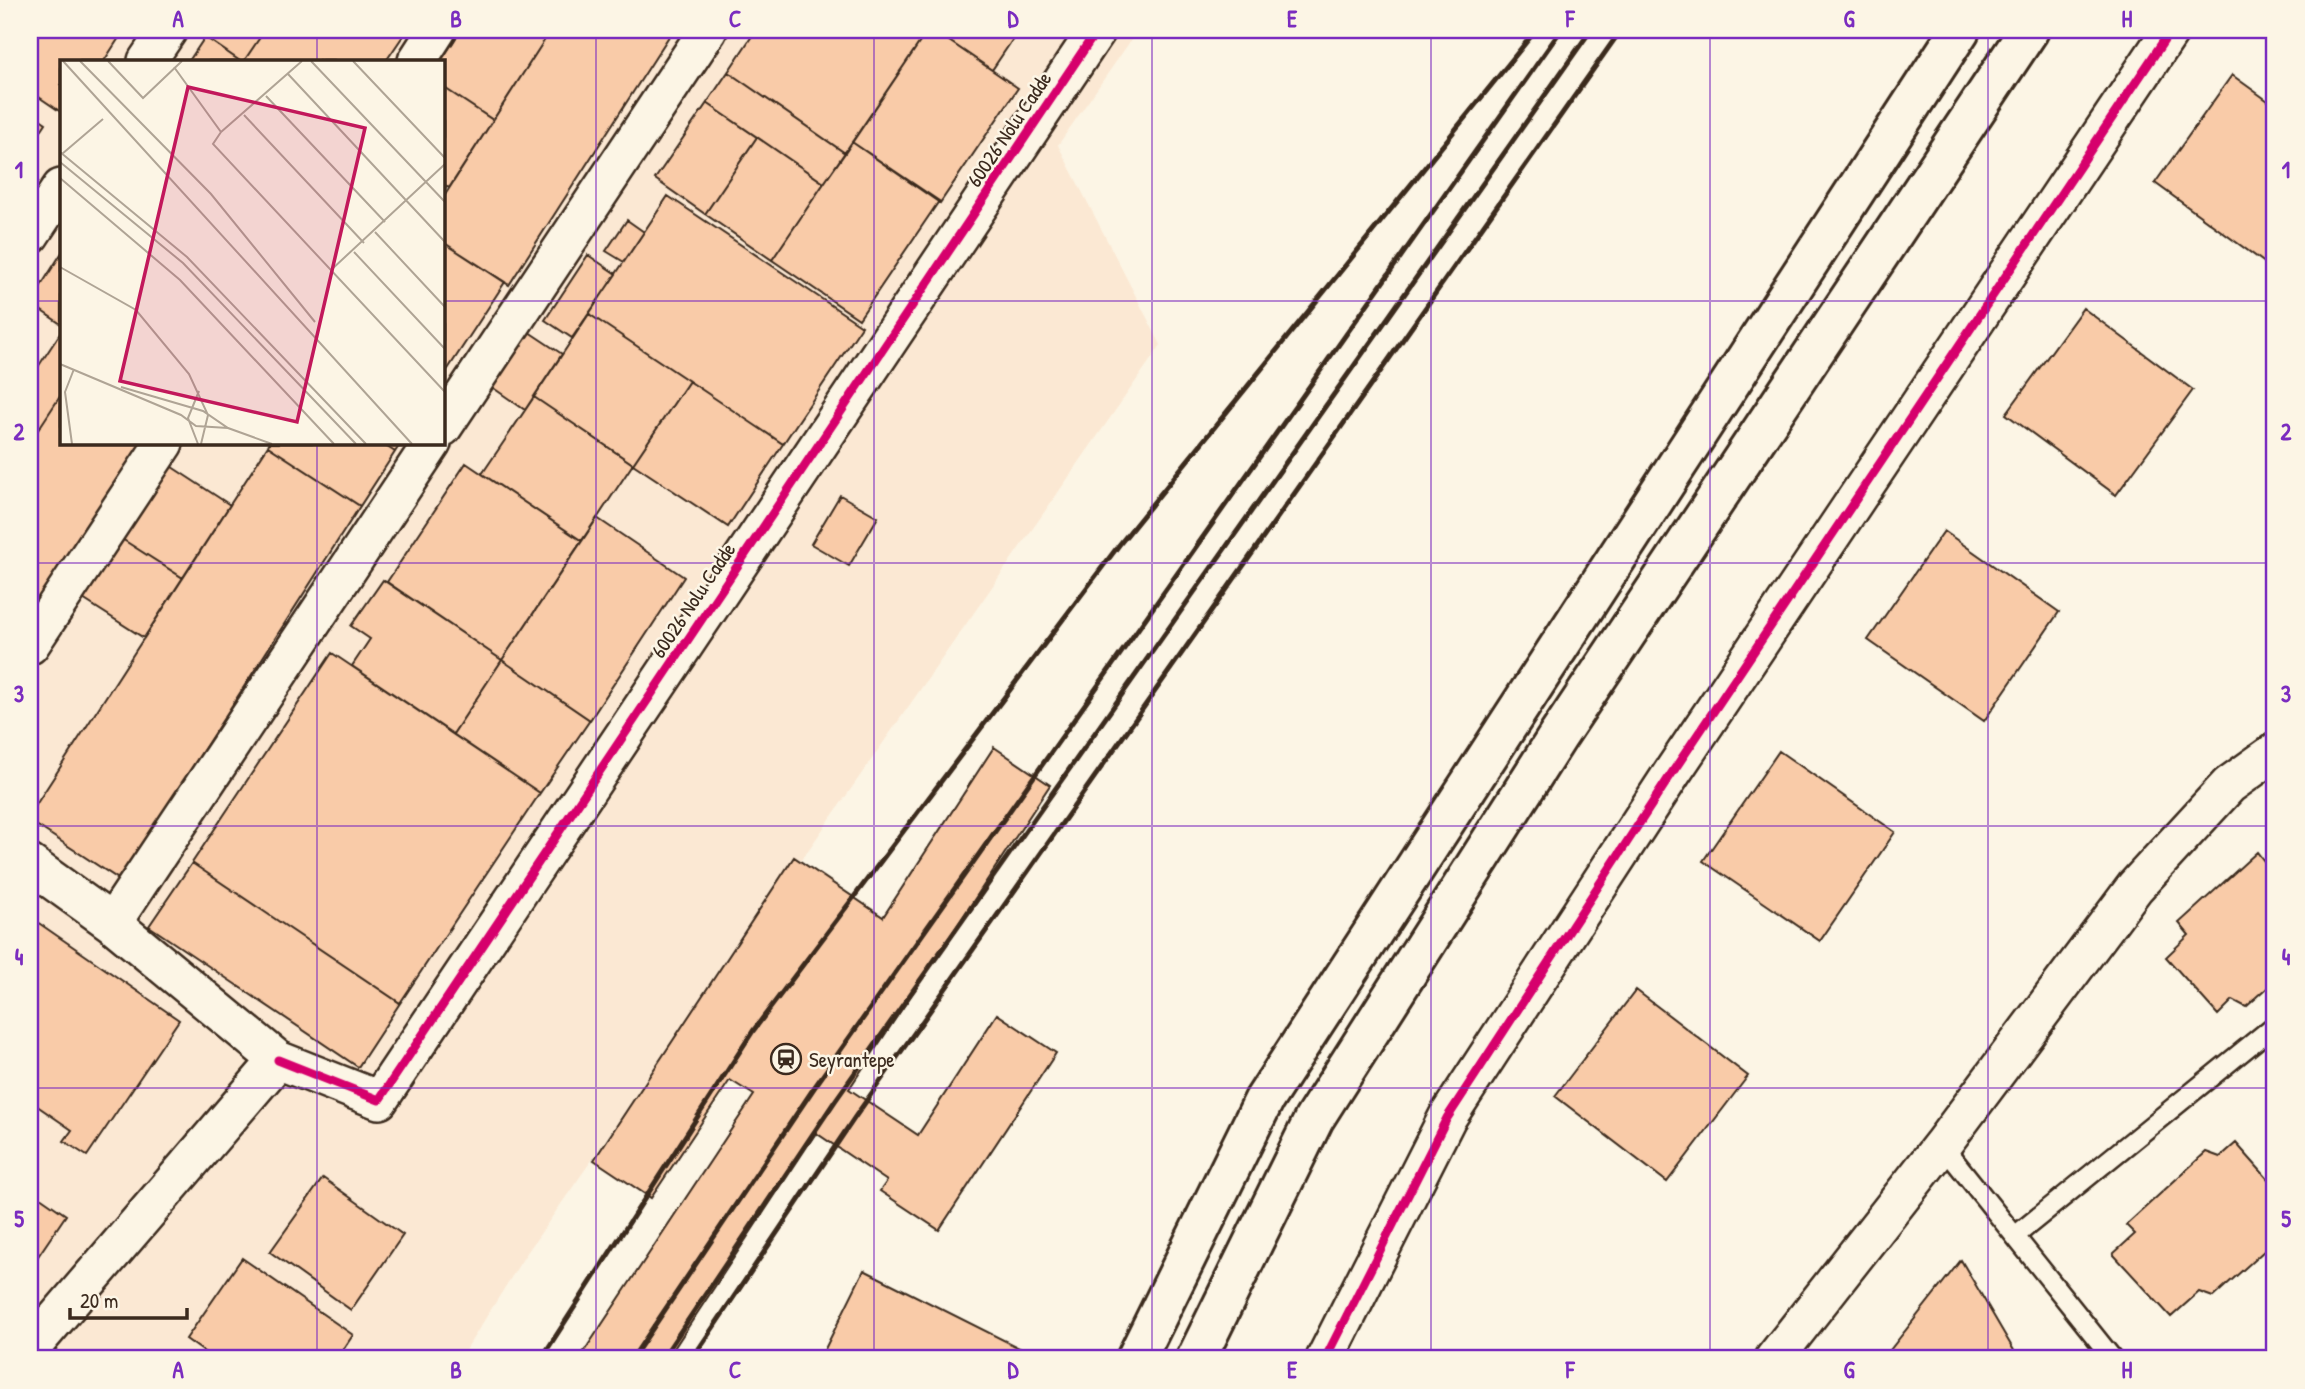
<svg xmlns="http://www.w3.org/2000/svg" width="2305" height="1389" font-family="'Patrick Hand',sans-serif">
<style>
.built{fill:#fbe8d3;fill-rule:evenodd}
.building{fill:#f9cba8;stroke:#3b2a1e;stroke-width:2}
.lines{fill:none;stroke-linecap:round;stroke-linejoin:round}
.lane-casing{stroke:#3b2a1e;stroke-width:23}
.street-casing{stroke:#3b2a1e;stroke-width:42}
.secondary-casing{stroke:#3b2a1e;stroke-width:44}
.lane{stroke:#fcf5e5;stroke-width:18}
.street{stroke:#fcf5e5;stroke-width:37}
.secondary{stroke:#fcf5e5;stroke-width:38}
.rail{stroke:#3b2a1e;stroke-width:5}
.cycleway-casing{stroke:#fcf5e5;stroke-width:13}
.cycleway{stroke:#d6006c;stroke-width:9}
.grid{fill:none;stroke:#7b2cbf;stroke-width:2;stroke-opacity:0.55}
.labels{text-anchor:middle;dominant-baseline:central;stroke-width:5;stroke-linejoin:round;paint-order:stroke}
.street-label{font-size:21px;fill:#3b2a1e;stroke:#fcf5e5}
.poi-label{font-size:21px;fill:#3b2a1e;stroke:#fcf5e5;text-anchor:start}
.inset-road{fill:none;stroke:#afa495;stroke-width:2}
.view{fill:#c2185b;fill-opacity:0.15;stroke:#c2185b;stroke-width:3.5}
.inset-edge{fill:none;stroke:#3b2a1e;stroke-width:3.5}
.neatline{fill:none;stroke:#7b2cbf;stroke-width:2.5}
.grid-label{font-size:23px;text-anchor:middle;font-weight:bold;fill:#7b2cbf}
</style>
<rect width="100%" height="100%" fill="#fcf5e5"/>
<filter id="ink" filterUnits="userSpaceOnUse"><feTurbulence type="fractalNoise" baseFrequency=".0143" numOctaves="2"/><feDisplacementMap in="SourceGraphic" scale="14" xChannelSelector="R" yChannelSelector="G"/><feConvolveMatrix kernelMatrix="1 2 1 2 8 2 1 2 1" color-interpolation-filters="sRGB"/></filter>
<g filter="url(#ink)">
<!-- built -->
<path class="built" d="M30 30H1138L1058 145 1161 345 524 1257 460 1359H30ZM61 61H443V443H61Z"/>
<!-- building -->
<path class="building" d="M30 30H124L104 61H61V112L30 91Z
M210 30H265L244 61H240L205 37Z
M265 30H407L386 61H244Z
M461 30H551L493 120 443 87V61H441Z
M551 30H673L509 285 443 242V198Z
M756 30H928L845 153 728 72Z
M928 30H933L1018 88 940 203 852 142Z
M933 30H1019L992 70Z
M205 37 240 61H189Z
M728 72 845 153 824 183 707 103Z
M2232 75 2275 106V256L2269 266 2155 183Z
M443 87 493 120 449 188 443 184Z
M707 103 757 137 705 214 655 179Z
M30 112 46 123 30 147Z
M757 137 824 183 772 260 705 214Z
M852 142 939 201 859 319 772 260Z
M668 196 862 326 783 444 589 314Z
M627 220 644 232 624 262 606 251Z
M443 242 505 282 448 369 443 365Z
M61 254V324L30 303Z
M588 255 616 274 572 338 545 320Z
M2083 308 2193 390 2116 495 2006 414Z
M589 314 689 381 633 464 534 397Z
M526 330 562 354 525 410 489 385Z
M61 332V395L30 442V371L34 373Z
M689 381 783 444 728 527 633 464Z
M61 395V443H146L30 617V442Z
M534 397 633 464 582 541 482 474Z
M269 443H381L395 452 360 506 268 446Z
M381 443H401L395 452Z
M268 446 360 506 120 880 30 821V814Z
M466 463 582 541 502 660 387 582Z
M169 465 230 505 183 578 122 539Z
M840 495 878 517 849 566 811 544Z
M597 518 684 577 590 720 502 660Z
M1944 531 2059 612 1984 721 1868 640Z
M122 539 183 578 144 638 83 599Z
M383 580 502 660 453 734 352 666 370 639 351 626Z
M332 653 540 793 400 1003 192 863Z
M502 660 590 720 540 793 453 734Z
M994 747 1050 785 849 1089 918 1135 997 1014 1056 1053 939 1230 880 1191 887 1181 816 1133 667 1359H579L754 1095 730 1080 651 1198 594 1160 794 857 883 917Z
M1779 751 1895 832 1820 941 1703 861Z
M2275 851V981L2246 1007 2233 1000 2218 1015 2166 957 2189 935 2179 923 2257 852 2264 861Z
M192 863 400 1003 358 1067 149 926Z
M30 917 179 1020 87 1156 64 1141 72 1130 30 1101Z
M1636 990 1748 1076 1667 1182 1555 1096Z
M2236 1143 2275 1187V1219L2270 1224 2275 1231V1241L2213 1297 2199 1292 2171 1317 2113 1254 2135 1234 2126 1225 2206 1152 2220 1157Z
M323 1178 403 1235 351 1310 270 1252Z
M30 1190 66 1215 30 1268Z
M242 1258 353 1335 337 1359H214L186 1339Z
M1961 1260 2019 1359H1883Z
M864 1270 1041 1359H820Z"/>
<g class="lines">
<!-- lane casing -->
<g class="lane-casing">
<path id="lane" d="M1942 1145 2113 1359
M2015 1236 2275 1025"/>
</g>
<!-- street casing -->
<g class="street-casing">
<path id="street" d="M147 61 168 30
M417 61 437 30
M30 235 61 188
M443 427 708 30
M30 645 164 443
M30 864 112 923 278 1060 30 1349
M112 923 432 443
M278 1060 379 1100 1097 30
M1325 1359 1447 1118 1672 773 2171 30
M1774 1359 1942 1145 2135 887 2229 785 2275 752"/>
</g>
<!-- secondary casing -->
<g class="secondary-casing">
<path id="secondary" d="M1136 1359 1264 1100 1960 30
M1196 1359 1314 1119 1558 736 2029 30"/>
</g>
<!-- lane -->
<use href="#lane" class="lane"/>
<!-- street -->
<use href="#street" class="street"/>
<!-- secondary -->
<use href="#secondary" class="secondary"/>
<!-- rail -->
<path class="rail" d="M541 1359 753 1031 1119 545 1536 30
M632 1359 816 1085 1561 30
M662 1359 835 1101 1591 30
M692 1359 855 1117 1621 30"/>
<!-- cycleway casing -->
<g class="cycleway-casing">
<path id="cycleway" d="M278 1060 379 1100 1097 30
M1325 1359 1447 1118 1672 773 2171 30"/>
</g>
<!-- cycleway -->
<use href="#cycleway" class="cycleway"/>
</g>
</g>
<!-- grid -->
<path class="grid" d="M317 30V61M596 30V1359M874 30V1359M1152 30V1359M1431 30V1359M1710 30V1359M1988 30V1359M30 301H61M443 301H2275M317 443V1359M30 563H2275M30 826H2275M30 1088H2275"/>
<!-- icons -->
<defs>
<g id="station-ring" transform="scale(1.575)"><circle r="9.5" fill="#fcf5e5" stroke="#3b2a1e" stroke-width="1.5"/><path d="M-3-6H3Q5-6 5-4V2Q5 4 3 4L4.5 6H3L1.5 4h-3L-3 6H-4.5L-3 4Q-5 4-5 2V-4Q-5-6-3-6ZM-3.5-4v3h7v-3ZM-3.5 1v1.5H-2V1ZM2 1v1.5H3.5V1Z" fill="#3b2a1e"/></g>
</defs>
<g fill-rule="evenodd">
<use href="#station-ring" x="786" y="1059"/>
</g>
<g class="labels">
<!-- street labels -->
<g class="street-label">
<text transform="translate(1009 129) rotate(-56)">60026 Nolu Cadde</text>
<text transform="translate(693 600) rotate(-56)">60026 Nolu Cadde</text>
</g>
<!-- poi labels -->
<g class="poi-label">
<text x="809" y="1059">Seyrantepe</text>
</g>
</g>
<!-- overview -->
<g transform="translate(60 60)">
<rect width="385" height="385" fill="#fcf5e5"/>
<path class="inset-road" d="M3 1 352 384M20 1 151 134 255 262M48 1 83 38 122 1M251 1 385 142M293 1 385 98M114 7 161 72 242 1M228 14 385 182M206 36 325 162M184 55 304 183M161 72 153 84 385 332M0 92 127 197 306 384M2 94 43 59M0 102 123 203 296 384M0 118 120 220 274 384M315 172 385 247M294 192 385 289M0 207 76 250 129 314 148 355 141 384M271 210 385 104M0 304 121 355 136 366 168 368M61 327 143 351 168 368 212 384M12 384 5 332 14 309M138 384 128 358 139 331"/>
<path class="view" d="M128 27 305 68 237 362 60 321Z"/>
<rect width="385" height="385" class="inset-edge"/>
</g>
<!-- margin -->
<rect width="2305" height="1389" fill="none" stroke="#fcf5e5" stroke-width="77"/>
<!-- scale -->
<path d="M70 1308v10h117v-10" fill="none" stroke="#3b2a1e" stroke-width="3.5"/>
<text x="80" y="1308" font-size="21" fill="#3b2a1e" stroke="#fcf5e5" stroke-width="5" paint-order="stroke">20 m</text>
<rect x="38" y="38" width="2228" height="1312" class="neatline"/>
<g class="grid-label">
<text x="178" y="27">A</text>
<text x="456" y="27">B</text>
<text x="735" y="27">C</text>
<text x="1013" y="27">D</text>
<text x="1292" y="27">E</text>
<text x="1570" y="27">F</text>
<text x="1849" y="27">G</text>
<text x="2127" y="27">H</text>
<text x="19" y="178">1</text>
<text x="2286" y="178">1</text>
<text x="19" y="440">2</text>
<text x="2286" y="440">2</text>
<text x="19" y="702">3</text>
<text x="2286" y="702">3</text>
<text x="19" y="965">4</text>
<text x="2286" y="965">4</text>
<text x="19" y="1227">5</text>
<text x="2286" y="1227">5</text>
<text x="178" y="1378">A</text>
<text x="456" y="1378">B</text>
<text x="735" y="1378">C</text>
<text x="1013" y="1378">D</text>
<text x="1292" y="1378">E</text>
<text x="1570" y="1378">F</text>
<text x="1849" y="1378">G</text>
<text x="2127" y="1378">H</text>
</g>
</svg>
